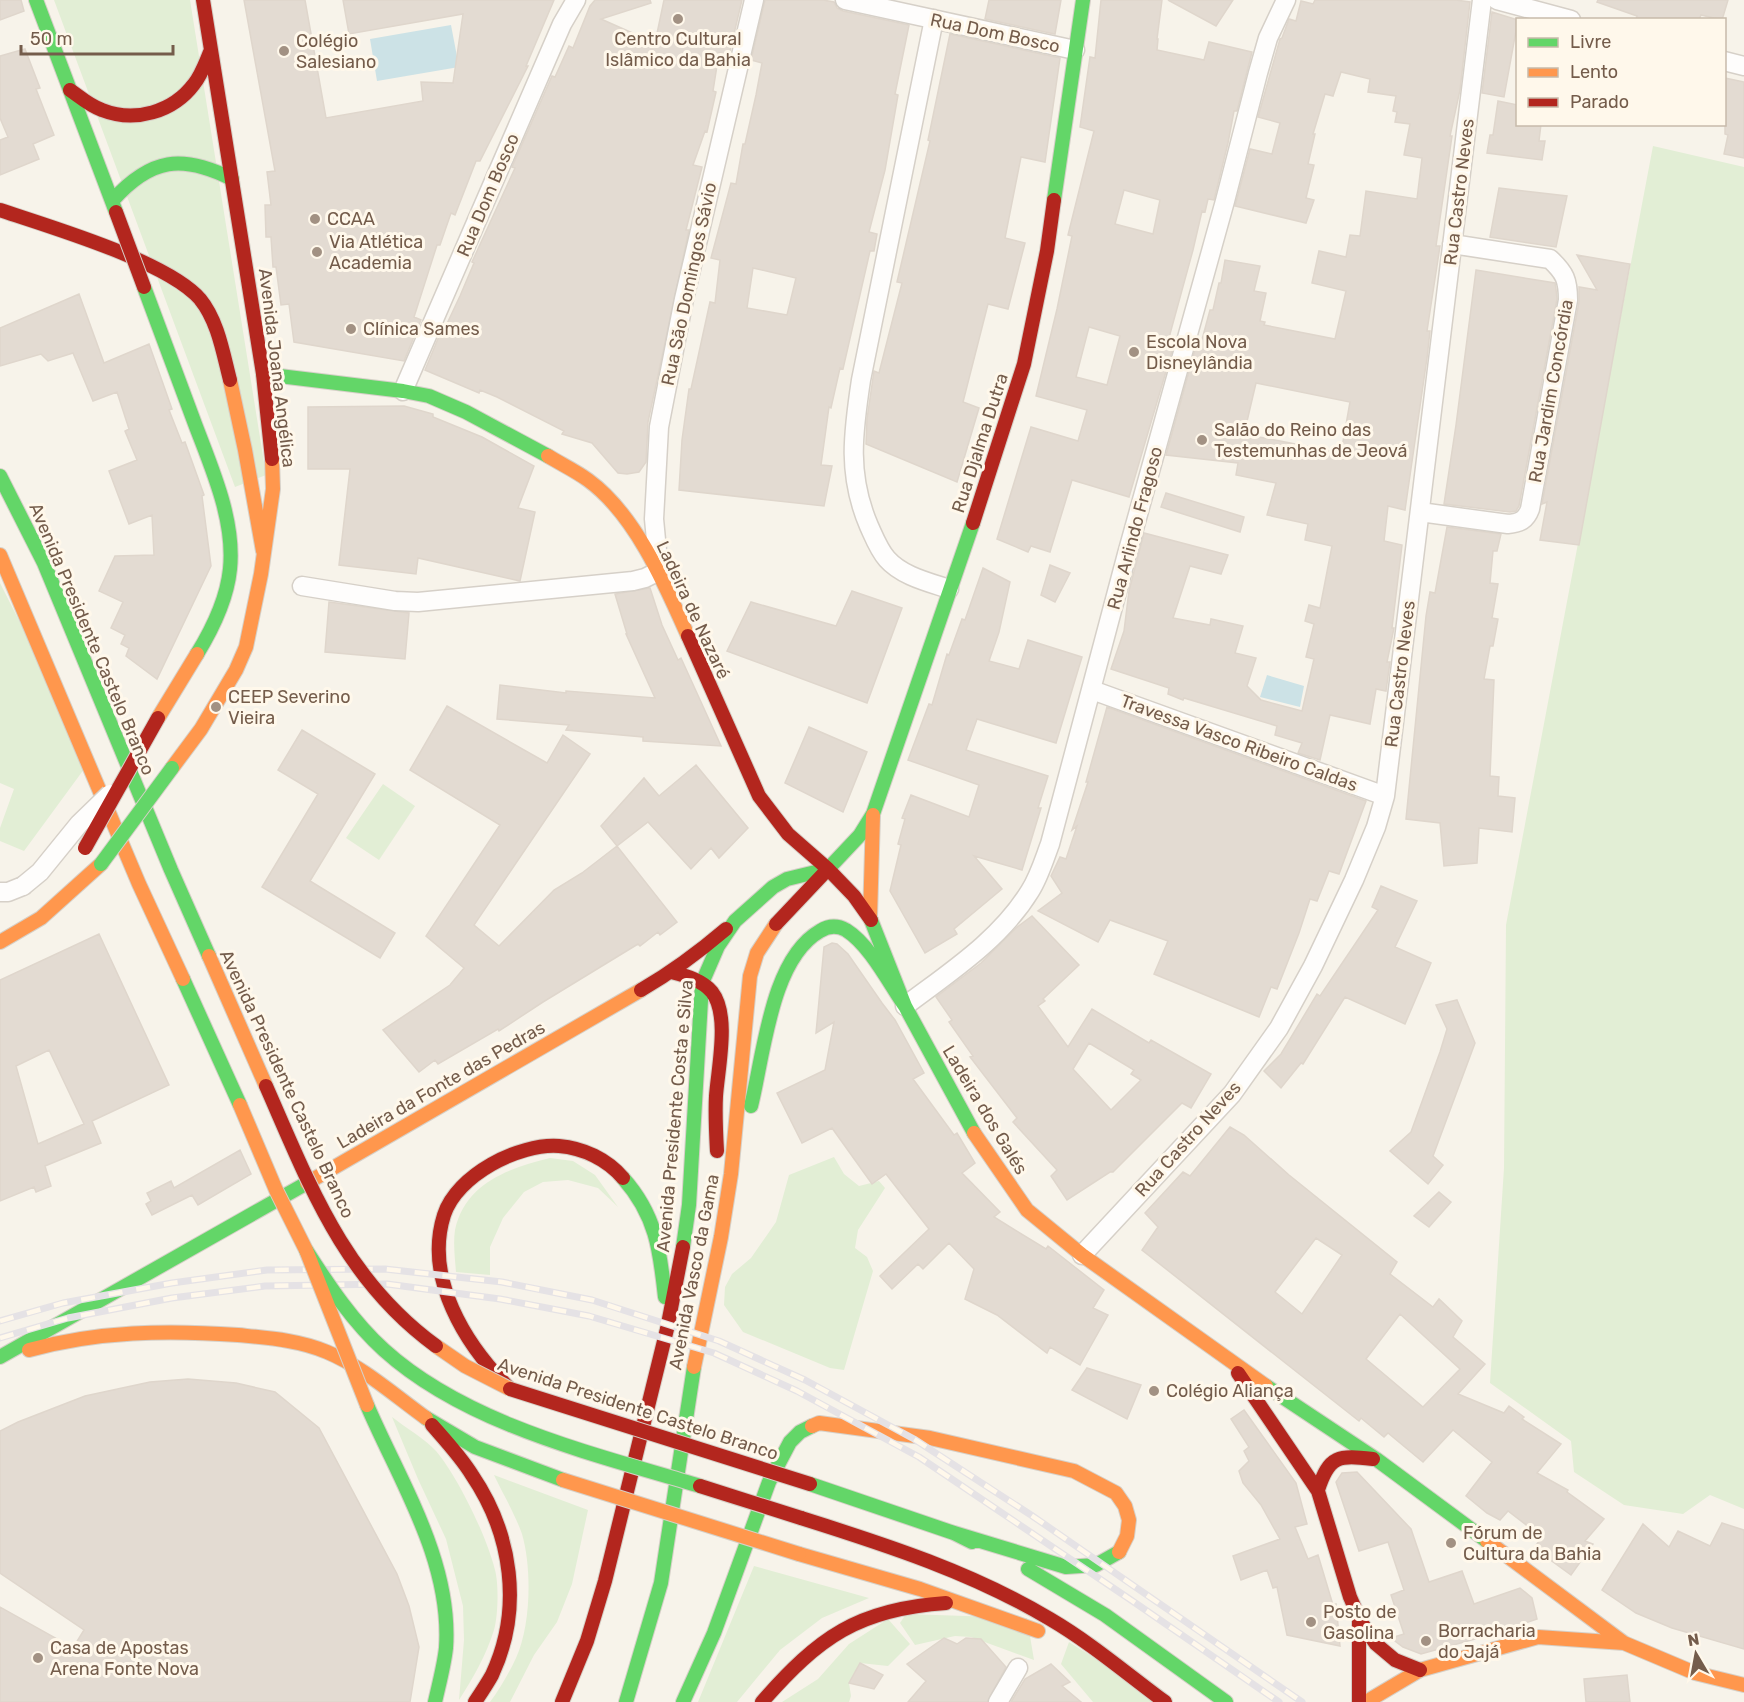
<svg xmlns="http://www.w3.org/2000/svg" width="1744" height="1702" font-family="Rubik,sans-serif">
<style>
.green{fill:#e2eed5}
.water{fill:#cce2e6}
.building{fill:#e3dbd2;stroke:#dfd6cc;stroke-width:1.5;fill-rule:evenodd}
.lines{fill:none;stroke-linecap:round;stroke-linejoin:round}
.street-casing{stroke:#d6d0c8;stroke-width:21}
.fast-casing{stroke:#d6d0c8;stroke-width:16}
.slow-casing{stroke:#d6d0c8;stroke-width:16}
.jam-casing{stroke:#d6d0c8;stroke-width:16}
.street{stroke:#fefdfc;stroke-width:18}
.fast{stroke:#63d668;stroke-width:14}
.slow{stroke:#ff974d;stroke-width:14}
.jam{stroke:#b3261e;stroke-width:14}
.rail-casing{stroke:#e5e2e5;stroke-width:7}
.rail{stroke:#fff8eb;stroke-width:4.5;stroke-dasharray:14;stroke-linecap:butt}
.street-bridge-casing{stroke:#d6d0c8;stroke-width:21;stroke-linecap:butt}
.fast-bridge-casing{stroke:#d6d0c8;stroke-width:16;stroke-linecap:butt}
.slow-bridge-casing{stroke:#d6d0c8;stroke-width:16;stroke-linecap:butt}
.jam-bridge-casing{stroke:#d6d0c8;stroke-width:16;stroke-linecap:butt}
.street-bridge{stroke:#fefdfc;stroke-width:18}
.fast-bridge{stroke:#63d668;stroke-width:14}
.slow-bridge{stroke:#ff974d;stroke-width:14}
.jam-bridge{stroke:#b3261e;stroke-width:14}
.poi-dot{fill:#a29183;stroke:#fff8eb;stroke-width:2}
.labels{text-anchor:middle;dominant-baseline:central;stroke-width:6;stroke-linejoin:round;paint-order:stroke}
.street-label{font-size:18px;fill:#745c4b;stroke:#fff8eb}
.poi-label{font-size:18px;fill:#745c4b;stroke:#fff8eb;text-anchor:start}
</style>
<rect width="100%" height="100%" fill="#f7f3ea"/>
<!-- green -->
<path class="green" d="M54 0H190L266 475 235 487Z
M1653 146 1744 167V1509L1710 1495 1683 1514 1624 1505 1574 1472 1571 1441 1490 1383 1504 1168 1506 925Z
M0 583 90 761 24 851 0 841V828L14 789 0 783Z
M383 784 415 806 379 860 346 838Z
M834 1157 844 1174 859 1186 879 1181 885 1188 858 1230 855 1248 867 1257 873 1271 844 1370 830 1368 743 1332 724 1305 725 1287 732 1274 751 1258 776 1222 789 1175Z
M550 1158 573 1161 595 1175 618 1207 598 1188 568 1180 543 1182 524 1192 503 1218 490 1247V1275L456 1272C455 1259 453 1243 455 1230 465 1183 509 1168 550 1158Z
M392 1417C406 1428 424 1438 436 1451 458 1477 487 1537 495 1570 499 1585 498 1616 494 1630 486 1656 473 1678 459 1700L464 1640 463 1606 446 1539 418 1479Z
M494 1475 588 1510 572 1584 557 1622 534 1655 510 1702H490C500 1689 509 1673 516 1658 531 1626 532 1568 522 1534 515 1514 503 1494 494 1475Z
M754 1566 869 1598 822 1618 780 1650 737 1702H698Z
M906 1614 1027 1618 1034 1660 971 1637 955 1636 915 1645 900 1623Z
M888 1619 910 1644 888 1666 860 1663 849 1683 851 1696 849 1702H782L818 1679 849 1644Z
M1069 1642 1164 1702H1093L1061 1664Z"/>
<!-- water -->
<path class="water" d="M451 25 459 67 377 81 370 39Z
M1267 675 1304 686 1300 707 1260 697Z"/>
<!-- building -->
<path class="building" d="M0 0H21L24 11 0 20Z
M244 0H305L326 118 423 101 421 82 453 83 463 14 349 34 343 0H554L526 66H528L480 161H476L455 215 451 213 440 245H437L414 317 421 320 404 361 294 342 289 304 281 305 276 267H273L271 237H266L265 205H271L267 172 275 171Z
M595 0H650L651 3 601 19 655 43 664 0H742L729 55 719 53 713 91 716 92 707 132 705 131 693 165 702 167 686 230H689L648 422 646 462 639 472 627 474 618 473 592 443 562 434 564 431 497 397 480 390 479 393 425 370 442 329 444 330 460 296 474 263 472 262 515 168 512 167 552 76 555 77 569 46 573 48 590 6Z
M765 0H823L834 2 837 8 843 11 909 25 895 94 898 95 885 170 869 232 877 234 874 251H870L843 369 840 368 831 408 829 407 821 465 832 466 824 506 679 490 682 440 689 389H691L710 302 715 303 720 260 711 258 731 183 736 184 743 144H745L756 95 762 63 751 60ZM753 268 796 278 787 315 747 308Z
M989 0H1061L1055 34 985 19Z
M1101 0H1162L1157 39H1158L1157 50 1204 60 1209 42 1252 52 1237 111H1234L1228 143 1214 200 1208 199 1205 212 1202 211 1193 250 1170 334V340L1175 341 1129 497 1072 480 1050 552 1031 546 1028 552 997 539 1031 427 1078 441 1087 410 1036 396 1057 309 1072 236 1068 235 1094 131 1080 127 1090 57 1095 58ZM1124 190 1160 200 1153 234 1115 224ZM1089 327 1120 336 1107 385 1076 377Z
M1168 0H1233L1216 26Z
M1315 0H1456L1470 2 1460 90 1450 136H1452L1436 246H1440L1427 331H1430L1427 358 1405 510 1388 506 1384 541 1402 545 1392 628H1394L1387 662H1390L1386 691 1376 689 1370 724 1330 715 1320 760 1298 753 1302 743 1275 735 1277 726 1184 698 1183 700 1168 694 1169 688 1111 669 1124 631 1129 591 1144 533 1228 555 1221 574 1190 566 1173 618 1210 625 1211 619 1243 626 1235 653 1256 658 1247 686 1261 700 1302 711 1314 659 1306 657 1314 624 1305 621 1309 605 1320 608 1332 546 1305 540 1308 524 1267 515 1276 483 1236 475 1238 463 1166 455 1196 346 1200 347 1210 310H1213L1219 283H1221L1225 260 1260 266 1254 291 1266 293 1260 321 1265 322 1264 325 1335 339 1346 291 1312 283 1319 251 1346 257 1350 235 1360 236 1366 191 1417 199 1422 158 1404 155 1410 124 1395 122 1397 112 1393 111 1396 96 1368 92 1370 79 1341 72 1333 96 1325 94 1313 134H1315L1308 164 1314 165 1306 198 1314 200 1306 223 1235 206 1250 149 1272 154 1280 123 1258 117 1280 39 1282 38 1289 19 1296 21 1301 1 1313 4ZM1256 383 1350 402 1341 453 1244 434Z
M1598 0H1728L1722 20 1701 15 1699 20H1636L1637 16 1597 2Z
M1492 12 1518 20 1504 97 1482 93Z
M950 34 1060 58 1045 162 1021 157 1005 238 1025 243 1008 309 988 304 963 402 979 408 957 482 866 444 867 419 874 371 879 373 902 283 897 282 930 141 928 140Z
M25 49 40 88 36 89 54 135 33 144 39 159 0 175V140L8 137 0 118V56Z
M1725 78 1744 82V158L1724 154 1728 135 1725 134Z
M1498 101 1518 105V124H1541L1539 141H1545L1542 160 1487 153 1490 135H1493Z
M1499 188 1567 196 1556 247 1490 237Z
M1577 255 1630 264 1579 545 1540 540 1547 502 1542 504 1579 302V287L1597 290Z
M1476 270 1555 283 1556 289 1557 299 1519 506 1516 511 1510 512 1444 504 1456 425Z
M79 294 104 363 149 344 172 409 169 410 182 443 185 442 204 495 202 496 211 566 157 679 126 656 129 648 121 644 125 635 111 628 123 602 99 591 115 556 154 555 152 515 129 524 109 471 137 460 125 431 129 429 117 392 93 401 73 353 48 361 41 354 0 366V328Z
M404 406 433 414V417L482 437 534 466 518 508 535 512 520 581 418 558 416 574 339 565 350 469H308V407Z
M1166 493 1244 517 1240 532 1161 507Z
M1447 527 1501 534 1497 551H1493L1490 583 1498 584 1492 618 1498 619 1493 646H1490L1484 679 1494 680 1490 776 1499 777 1498 796 1515 798 1512 832 1479 828 1477 863 1444 866 1440 823 1406 819 1426 616 1430 592 1435 593Z
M1050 565 1070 573 1055 602 1041 595Z
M983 568 1010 582 999 632 989 661 1019 669 1028 640 1082 657 1056 743 977 719 966 750 1048 776 1038 808H1041L1022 870 974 856 1002 889 954 929 957 934 925 953 890 891 901 845 898 844 905 819 902 818 911 795 969 817 979 785 908 760 929 704 932 705 947 654 949 655 962 619 965 620Z
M650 588 662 625 678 660 681 658 721 746 643 741V737L566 730 569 725 497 719 500 685 566 693V691L655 698 626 634H627L615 594Z
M852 591 902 608 867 703 727 651 751 602 836 626Z
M329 602 409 613 405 659 325 652Z
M447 706 547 763 563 735 590 754 474 925 499 946 554 890 582 873 617 846 677 922 660 935 658 932 640 946 638 944 543 1002 499 1031 498 1029 438 1064 435 1060 419 1072 383 1030 450 985 464 968 426 936 500 825 410 770Z
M1107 707 1366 801 1339 874 1329 871 1317 901 1310 899 1299 933 1277 989 1271 987 1259 1017 1154 974 1168 941 1110 920 1098 942 1038 911 1062 893 1051 876 1060 857 1066 859 1077 826 1072 830 1088 782H1086Z
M809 727 867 752 843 812 785 783Z
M302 730 375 774 310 881 395 933 380 958 262 887 318 794 278 770Z
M696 765 748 828 719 858 711 848 691 869 648 822 617 846 601 826 644 778 659 796Z
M1381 886 1417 901 1395 947 1431 963 1405 1024 1345 997 1303 1064 1301 1063 1281 1088 1264 1071 1281 1054 1317 994 1320 996 1378 910 1372 907Z
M1032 916 1079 965 1043 999 1045 1001 1038 1006 1068 1047 1092 1009 1149 1043 1151 1040 1211 1074 1191 1108 1182 1103 1113 1172H1110L1067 1200 1051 1176 1057 1170 1013 1122 1017 1118 970 1057 973 1056 949 1022 952 1020 936 997 981 963 1016 928ZM1089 1043 1134 1070 1131 1074 1141 1080 1111 1110 1073 1069Z
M99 934 169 1085 92 1121 101 1143 45 1166 51 1186 36 1192 34 1187 0 1201V980ZM49 1050 84 1124 38 1144 16 1066Z
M832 943 837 944 848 954 882 1003 895 1020 924 1073 913 1079 954 1135 957 1133 975 1163 962 1173 1000 1212 994 1217 1046 1249 1048 1246 1104 1290 1093 1308 1108 1315 1080 1365 1050 1347 1047 1353 997 1315 965 1299 974 1269 949 1243 923 1269 918 1264 892 1289 880 1276 929 1229 886 1174 872 1184 832 1128 802 1143 777 1093 825 1070 834 1022 816 1033 824 947Z
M1457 1000 1475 1043 1433 1156 1443 1165 1428 1184 1390 1151 1411 1132 1440 1052 1447 1029 1436 1005Z
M1230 1127 1244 1135 1289 1175 1397 1262 1390 1274 1433 1307 1439 1299 1462 1321 1453 1337 1485 1364 1458 1394 1504 1413 1509 1406 1524 1417 1522 1419 1561 1444 1537 1473 1568 1490 1567 1492 1604 1519 1585 1541 1593 1544 1571 1575 1534 1548 1542 1537 1508 1511 1500 1520 1487 1513 1466 1496 1492 1462 1453 1430 1423 1462 1388 1433 1384 1437 1361 1418 1359 1421 1142 1250 1158 1227 1145 1213 1183 1172 1190 1176ZM1316 1238 1342 1255 1302 1314 1275 1292ZM1400 1314 1460 1369 1423 1407 1366 1359Z
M240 1150 251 1174 198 1205 192 1195 152 1215 146 1204 151 1201 147 1193 171 1181 174 1188Z
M1439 1192 1451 1202 1429 1227 1414 1216Z
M1087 1368 1141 1385 1127 1419 1072 1390Z
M188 1379 236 1383 275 1392 319 1428 397 1574 409 1606 419 1647 410 1702H0V1607L73 1648 84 1630 0 1573V1431L18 1422 85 1396 150 1382Z
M1244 1410 1296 1483 1307 1524 1295 1527 1308 1559 1318 1555 1333 1605 1336 1604 1340 1646 1287 1635 1277 1587 1273 1588 1267 1570 1241 1580 1233 1556 1280 1539 1261 1505 1243 1483 1239 1471 1249 1461 1244 1451 1249 1447 1231 1419Z
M1357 1472 1411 1529 1429 1582 1462 1571 1474 1604 1520 1588 1532 1598 1537 1619 1493 1634 1421 1654 1403 1647 1395 1641 1394 1637 1404 1634 1391 1595 1404 1590 1388 1542 1359 1551 1336 1482 1342 1473Z
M1722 1523 1744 1530V1649L1672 1628 1636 1613 1602 1590 1643 1524 1669 1547 1678 1531 1710 1546Z
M944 1638 957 1644 966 1638 981 1639 1006 1667 987 1702H908L926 1681 907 1664Z
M860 1663 883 1675 874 1689 849 1683Z
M1051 1664 1070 1682 1062 1686 1081 1702H1011L1025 1679Z
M1627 1675 1630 1702H1586L1584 1679Z"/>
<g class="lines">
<!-- street casing -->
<g class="street-casing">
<path id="street" d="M845 0 1075 50
M1497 0 1571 20
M934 19 861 380C853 433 847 475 869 526 874 537 879 550 887 559 902 576 928 582 949 589
M1724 61 1744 66
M403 391 562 24 576 0
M1420 512 1508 524C1520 523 1526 520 1530 509L1568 300C1568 280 1565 273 1550 259L1452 244
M302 586 395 601 418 602 633 581 645 578 659 571 654 519 659 427 684 299 754 0
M1092 690 1385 796
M0 892H8L23 886
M905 1006C950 972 1000 940 1030 891 1039 877 1044 860 1050 844L1127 554 1225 201 1258 73 1268 38 1286 0
M1082 1255 1232 1094 1279 1028 1313 966 1354 880 1376 827 1385 796 1482 0
M998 1702 1018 1668"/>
</g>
<!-- fast casing -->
<g class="fast-casing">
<path id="fast" d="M36 0 116 212
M113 200C151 158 182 154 232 179
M1054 200 1083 0
M144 287C161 333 178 378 195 424 212 469 235 520 230 569 227 599 213 628 197 654
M263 374 403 391 429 396 466 412 548 456
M0 476 44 563 171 870 209 956
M828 869 860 835 873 814 973 523
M871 920 905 1006 974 1133
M183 979 240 1105
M751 1106C764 1054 771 959 820 931 828 926 837 925 846 930 870 945 889 983 905 1006
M623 1178C656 1215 660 1250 665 1297
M683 1247 689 1205 702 983 718 946 735 921 773 887 787 879 828 869
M0 1357 307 1183
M1266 1386 1376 1459 1487 1541
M367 1405C400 1482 452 1561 446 1648 444 1666 439 1684 435 1702
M426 1418 475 1447 563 1480
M810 1484 954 1533 972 1542
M954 1533 1066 1567 1096 1565 1119 1552
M1028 1569 1105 1615 1226 1702
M626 1702 661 1583 694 1367
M683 1702 714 1633 769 1482 790 1442 800 1432 812 1426"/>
</g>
<!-- slow casing -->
<g class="slow-casing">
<path id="slow" d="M230 380 245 450 263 551
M548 456C561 464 576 471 588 480 635 514 665 584 688 636
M0 555 139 884 183 979
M158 718 197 654
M172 768 201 729 236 670 246 647 261 574 273 489 272 459
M870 917 873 815
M0 942 41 918 101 864
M209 956 266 1086
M974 1133 1027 1210 1082 1255 1266 1386
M307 1183 641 990
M29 1350C98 1331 167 1330 238 1335 268 1338 299 1340 327 1352 363 1367 394 1395 426 1418
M694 1367 721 1237 731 1174 750 976 757 953 776 924
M812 1426 819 1423 930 1438 1074 1471 1116 1493 1125 1506 1129 1520 1127 1536 1119 1552
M1487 1541 1624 1643 1695 1673 1744 1685
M799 1554 920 1589 1038 1631
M1366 1702 1420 1670 1538 1637 1624 1643"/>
</g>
<!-- jam casing -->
<g class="jam-casing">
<path id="jam" d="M203 0 263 374 272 459
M70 90C80 97 90 106 102 110 135 123 173 112 194 84 202 74 206 61 211 50
M0 210C50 227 167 261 200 299 218 321 223 353 230 380
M973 523 1024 364 1047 251 1054 200
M688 636 759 796 788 834 828 869 854 896 871 920
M776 924 828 869
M671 972C686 976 702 980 712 992 730 1015 718 1068 716 1096 715 1114 716 1133 717 1151
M641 990C672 972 699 952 726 929
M1238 1373 1318 1491 1350 1597 1361 1622 1376 1644 1395 1660 1420 1670
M508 1387C465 1344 424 1278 444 1215 457 1175 519 1143 559 1146 583 1148 607 1159 623 1178
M432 1425C446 1441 461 1457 472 1475 512 1534 523 1609 492 1675 487 1684 481 1693 475 1702
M1318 1490C1329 1455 1339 1455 1373 1459
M801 1518C887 1545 973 1573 1050 1619 1091 1643 1127 1674 1165 1702
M1359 1620V1702
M562 1702 587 1641 605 1581 667 1329 683 1247
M762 1702C819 1637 858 1609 946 1603"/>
</g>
<!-- street -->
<use href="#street" class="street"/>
<!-- fast -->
<use href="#fast" class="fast"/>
<!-- slow -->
<use href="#slow" class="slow"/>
<!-- jam -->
<use href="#jam" class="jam"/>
<!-- rail casing -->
<g class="rail-casing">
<path id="rail" d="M0 1321 63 1303 172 1283 267 1270 385 1269 502 1282 592 1300 719 1341 805 1380 914 1439 1031 1515 1302 1702
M0 1338 68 1318 172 1298 265 1286 387 1284 500 1299 589 1316 714 1353 797 1391 919 1457 1131 1600 1279 1702"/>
</g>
<!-- rail -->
<use href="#rail" class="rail"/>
<!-- street-bridge casing -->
<g class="street-bridge-casing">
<path id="street-bridge" d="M23 886 40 872 79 824 110 794"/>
</g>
<!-- fast-bridge casing -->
<g class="fast-bridge-casing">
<path id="fast-bridge" d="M101 864 172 768
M306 1250C329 1286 353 1322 384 1350 467 1425 595 1454 700 1486"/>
</g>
<!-- slow-bridge casing -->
<g class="slow-bridge-casing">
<path id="slow-bridge" d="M240 1105 276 1190 306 1250 367 1405
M436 1346 465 1366 510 1389
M563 1480 799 1554"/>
</g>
<!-- jam-bridge casing -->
<g class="jam-bridge-casing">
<path id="jam-bridge" d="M116 212 144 287
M85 848 158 718
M266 1086C310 1186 344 1279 436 1346
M510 1389 810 1484
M700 1486 801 1518"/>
</g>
<!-- street-bridge -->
<use href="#street-bridge" class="street-bridge"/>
<!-- fast-bridge -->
<use href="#fast-bridge" class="fast-bridge"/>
<!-- slow-bridge -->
<use href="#slow-bridge" class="slow-bridge"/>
<!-- jam-bridge -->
<use href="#jam-bridge" class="jam-bridge"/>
</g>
<!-- markers -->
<g class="poi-dot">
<circle cx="678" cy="19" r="6"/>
<circle cx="284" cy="51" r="6"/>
<circle cx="315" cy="219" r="6"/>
<circle cx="317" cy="252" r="6"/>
<circle cx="351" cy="329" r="6"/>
<circle cx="1134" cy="352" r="6"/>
<circle cx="1202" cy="440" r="6"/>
<circle cx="216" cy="707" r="6"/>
<circle cx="1154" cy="1391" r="6"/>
<circle cx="1451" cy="1543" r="6"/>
<circle cx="1311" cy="1622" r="6"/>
<circle cx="1426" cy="1641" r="6"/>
<circle cx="38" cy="1658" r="6"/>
</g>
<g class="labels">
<!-- street labels -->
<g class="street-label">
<text transform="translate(995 33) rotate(12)">Rua Dom Bosco</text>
<text transform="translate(1459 192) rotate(-83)">Rua Castro Neves</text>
<text transform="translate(488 195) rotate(-67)">Rua Dom Bosco</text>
<text transform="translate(689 284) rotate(-78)">Rua São Domingos Sávio</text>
<text transform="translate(277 368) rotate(83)">Avenida Joana Angélica</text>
<text transform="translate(1551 391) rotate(-80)">Rua Jardim Concórdia</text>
<text transform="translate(980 443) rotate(-72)">Rua Djalma Dutra</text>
<text transform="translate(1135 528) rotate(-75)">Rua Arlindo Fragoso</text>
<text transform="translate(693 610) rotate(65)">Ladeira de Nazaré</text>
<text transform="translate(92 639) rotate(67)">Avenida Presidente Castelo Branco</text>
<text transform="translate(1400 674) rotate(-83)">Rua Castro Neves</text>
<text transform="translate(1239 743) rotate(20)">Travessa Vasco Ribeiro Caldas</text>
<text transform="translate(287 1084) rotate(65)">Avenida Presidente Castelo Branco</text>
<text transform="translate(441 1085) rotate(-30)">Ladeira da Fonte das Pedras</text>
<text transform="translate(985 1110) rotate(59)">Ladeira dos Galés</text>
<text transform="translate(675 1116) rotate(-85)">Avenida Presidente Costa e Silva</text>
<text transform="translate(1188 1139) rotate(-48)">Rua Castro Neves</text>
<text transform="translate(694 1272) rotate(-79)">Avenida Vasco da Gama</text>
<text transform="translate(638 1409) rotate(18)">Avenida Presidente Castelo Branco</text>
</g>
<!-- poi labels -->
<g class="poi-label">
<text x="678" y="39" text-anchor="middle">Centro Cultural<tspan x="678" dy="21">Islâmico da Bahia</tspan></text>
<text x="296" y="41">Colégio<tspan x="296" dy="21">Salesiano</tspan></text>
<text x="327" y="219">CCAA</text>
<text x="329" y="242">Via Atlética<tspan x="329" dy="21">Academia</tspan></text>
<text x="363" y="329">Clínica Sames</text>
<text x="1146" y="342">Escola Nova<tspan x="1146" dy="21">Disneylândia</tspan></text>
<text x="1214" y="430">Salão do Reino das<tspan x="1214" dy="21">Testemunhas de Jeová</tspan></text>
<text x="228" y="697">CEEP Severino<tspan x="228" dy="21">Vieira</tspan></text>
<text x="1166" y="1391">Colégio Aliança</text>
<text x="1463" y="1533">Fórum de<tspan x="1463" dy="21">Cultura da Bahia</tspan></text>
<text x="1323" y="1612">Posto de<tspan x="1323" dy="21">Gasolina</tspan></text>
<text x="1438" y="1631">Borracharia<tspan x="1438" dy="21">do Jajá</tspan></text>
<text x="50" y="1648">Casa de Apostas<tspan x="50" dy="21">Arena Fonte Nova</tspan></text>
</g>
</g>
<!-- legend -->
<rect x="1516" y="18" width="210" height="108" fill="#fff8eb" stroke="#c7baab" stroke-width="1.5"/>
<rect x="1528" y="38" width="30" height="9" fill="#63d668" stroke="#c7baab" stroke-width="1.5"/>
<text x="1570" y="48" font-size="18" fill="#745c4b">Livre</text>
<rect x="1528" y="68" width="30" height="9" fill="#ff974d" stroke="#c7baab" stroke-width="1.5"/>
<text x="1570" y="78" font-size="18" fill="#745c4b">Lento</text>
<rect x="1528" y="98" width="30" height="9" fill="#b3261e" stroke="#c7baab" stroke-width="1.5"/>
<text x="1570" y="108" font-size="18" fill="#745c4b">Parado</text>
<!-- north arrow -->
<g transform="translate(1696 1654) rotate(350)" stroke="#fff8eb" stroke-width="4.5" paint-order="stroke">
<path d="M0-4.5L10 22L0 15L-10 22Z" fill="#745c4b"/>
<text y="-9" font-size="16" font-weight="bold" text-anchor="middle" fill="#745c4b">N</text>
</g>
<!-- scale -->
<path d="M21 45v9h152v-9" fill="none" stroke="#745c4b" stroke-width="3"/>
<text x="30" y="45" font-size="18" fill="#745c4b" stroke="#fff8eb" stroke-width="4.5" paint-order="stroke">50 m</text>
</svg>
